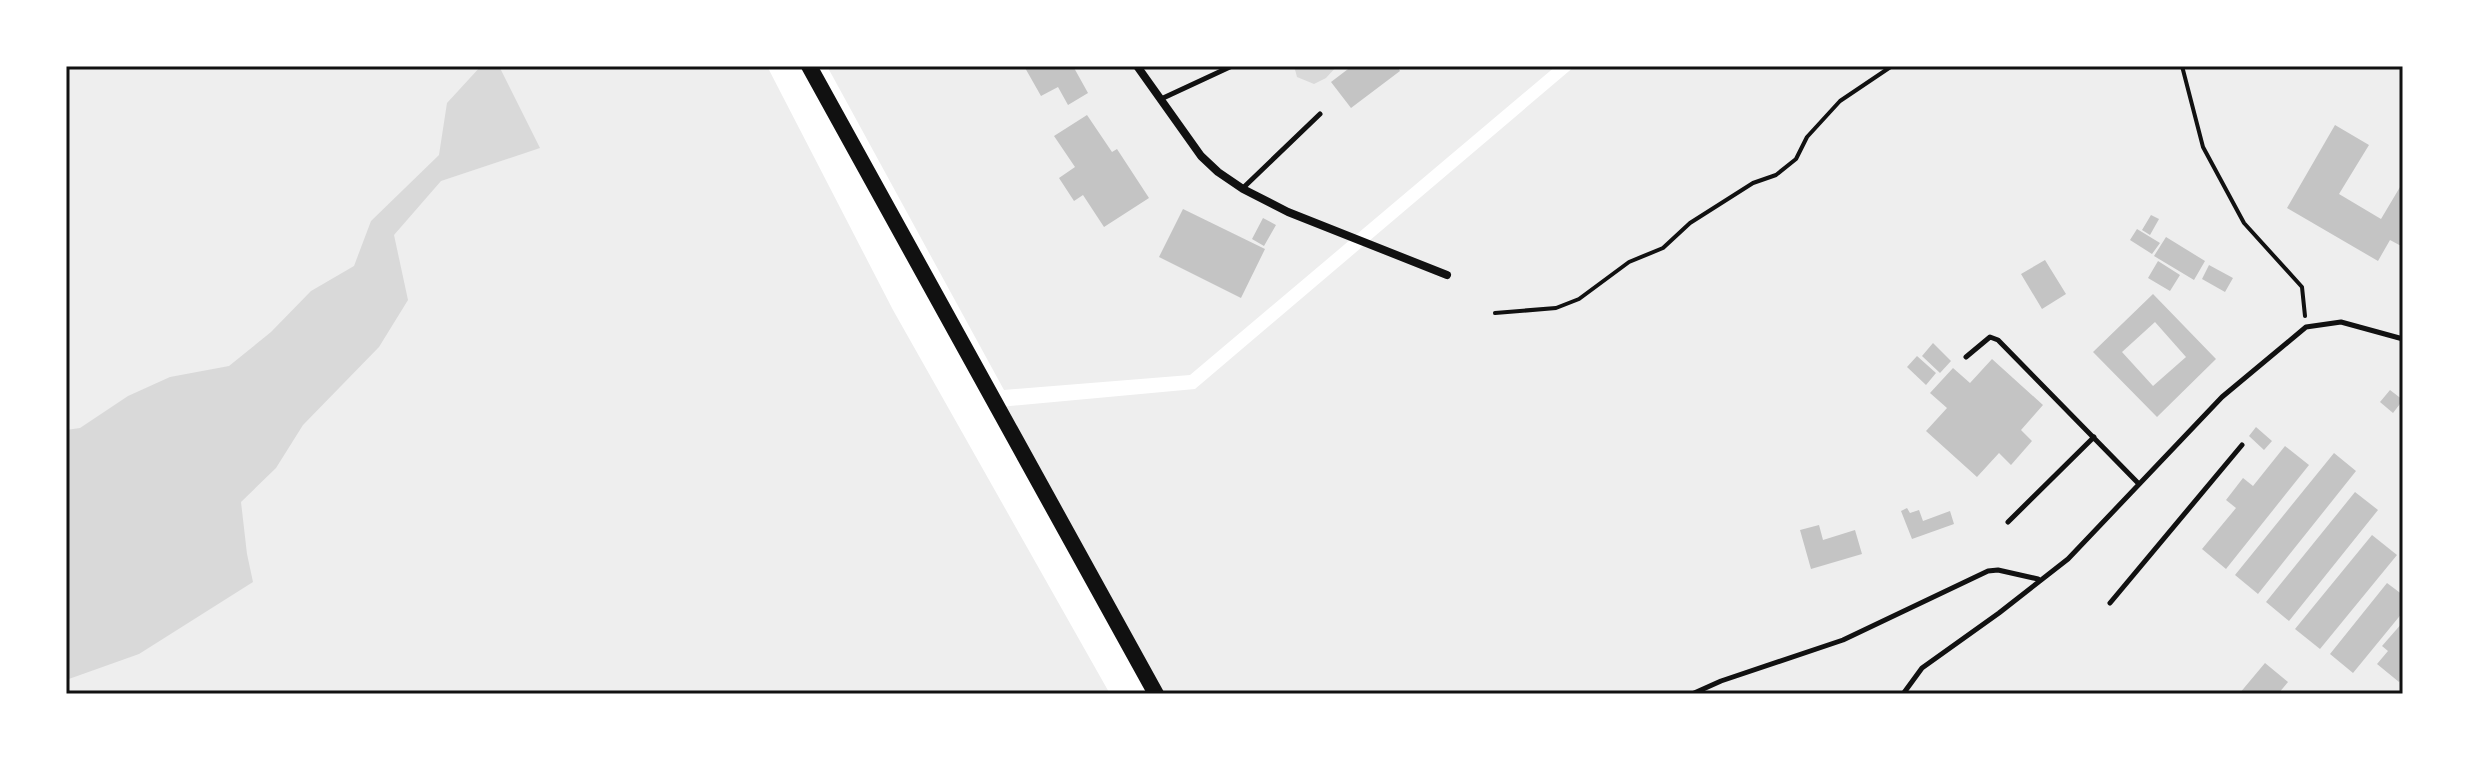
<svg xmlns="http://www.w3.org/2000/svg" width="2469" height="760" font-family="'Open Sans',sans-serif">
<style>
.green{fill:#eee}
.water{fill:#d9d9d9}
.building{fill:#c4c4c4;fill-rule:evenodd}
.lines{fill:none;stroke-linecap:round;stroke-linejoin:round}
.path{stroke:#111;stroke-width:4}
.service{stroke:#111;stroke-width:5}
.minor{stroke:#111;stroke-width:8}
.trunk{stroke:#111;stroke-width:16}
.neatline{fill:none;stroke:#111;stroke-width:3}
</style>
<rect width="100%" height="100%" fill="#fff"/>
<!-- green -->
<path class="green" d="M66 66H767L893 310 1110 694H66Z
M827 66H1556L1190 375 1004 390Z
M1575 66H2403V694H1157L989 408 1195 389Z"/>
<!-- water -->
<path class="water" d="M481 66H499L540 148 441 181 394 235 408 300 379 347 303 425 276 468 241 502 247 554 253 582 139 654 66 680V430L80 428 128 396 170 377 229 366 271 332 311 291 354 266 371 221 439 155 447 103Z
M1294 66H1337L1326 78 1314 84 1297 77Z"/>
<!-- building -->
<path class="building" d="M1024 66H1073L1088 93 1068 105 1058 87 1041 96Z
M1352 66H1397L1400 71 1351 108 1331 82Z
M1087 115 1112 152 1117 149 1149 198 1104 227 1083 195 1074 201 1059 178 1075 167 1054 136Z
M2335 125 2369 145 2339 194 2381 219 2403 182V247L2390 240 2378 261 2287 208Z
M1183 209 1265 249 1241 298 1159 257Z
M2151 215 2159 219 2150 235 2142 230Z
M1263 218 1276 225 1264 246 1252 239Z
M2137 229 2160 243 2152 254 2130 240Z
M2166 237 2205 261 2194 280 2154 256Z
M2045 260 2066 294 2042 309 2021 274Z
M2158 261 2180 275 2170 291 2148 278Z
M2209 265 2233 278 2225 292 2202 279Z
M2153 294 2216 359 2157 417 2093 352ZM2155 322 2186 357 2153 386 2122 352Z
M1933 343 1951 361 1940 373 1922 356Z
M1917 356 1936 373 1926 385 1907 367Z
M1992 359 2043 405 2021 430 2032 441 2011 465 1999 453 1977 477 1926 431 1947 408 1930 393 1953 368 1970 383Z
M2390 390 2403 400 2393 413 2380 402Z
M2256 427 2272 441 2264 450 2249 436Z
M2285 446 2309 465 2226 569 2202 549 2236 508 2226 500 2243 478 2253 486Z
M2334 453 2356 471 2258 594 2235 575Z
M2355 492 2378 510 2289 621 2266 602Z
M1907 508 1910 513 1919 510 1923 521 1950 511 1954 524 1912 539 1901 511Z
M1819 525 1823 540 1855 530 1862 554 1811 569 1800 530Z
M2372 535 2397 555 2320 649 2295 629Z
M2387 583 2403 595V612L2353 673 2330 654Z
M2403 622V677L2399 682 2377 664 2388 651 2382 646Z
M2265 663 2288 682 2278 694H2239Z"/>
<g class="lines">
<!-- path -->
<path class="path" d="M2182 66 2203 147 2244 223 2302 287 2305 316
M1495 313 1556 308 1579 299 1629 262 1663 248 1690 223 1753 183 1776 175 1796 159 1807 137 1840 101 1892 66"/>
<!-- service -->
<path class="service" d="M1161 99 1232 66
M1243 188 1320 114
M1966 357 1990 337 1998 340 2138 483
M2008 522 2094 437
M2110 603 2242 445
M1692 694 1721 681 1843 640 1988 571 1998 570 2038 579
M1903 694 1922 668 1999 613 2068 559 2222 397 2306 327 2341 322 2403 339"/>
<!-- minor -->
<path class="minor" d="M1137 66 1201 156 1218 172 1243 189 1288 212 1447 275"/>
<!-- trunk -->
<path class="trunk" d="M809 66 1156 694"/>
</g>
<!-- border -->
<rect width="2469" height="760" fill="none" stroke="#ffffff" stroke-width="136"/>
<rect x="68" y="68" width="2333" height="624" class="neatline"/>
</svg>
